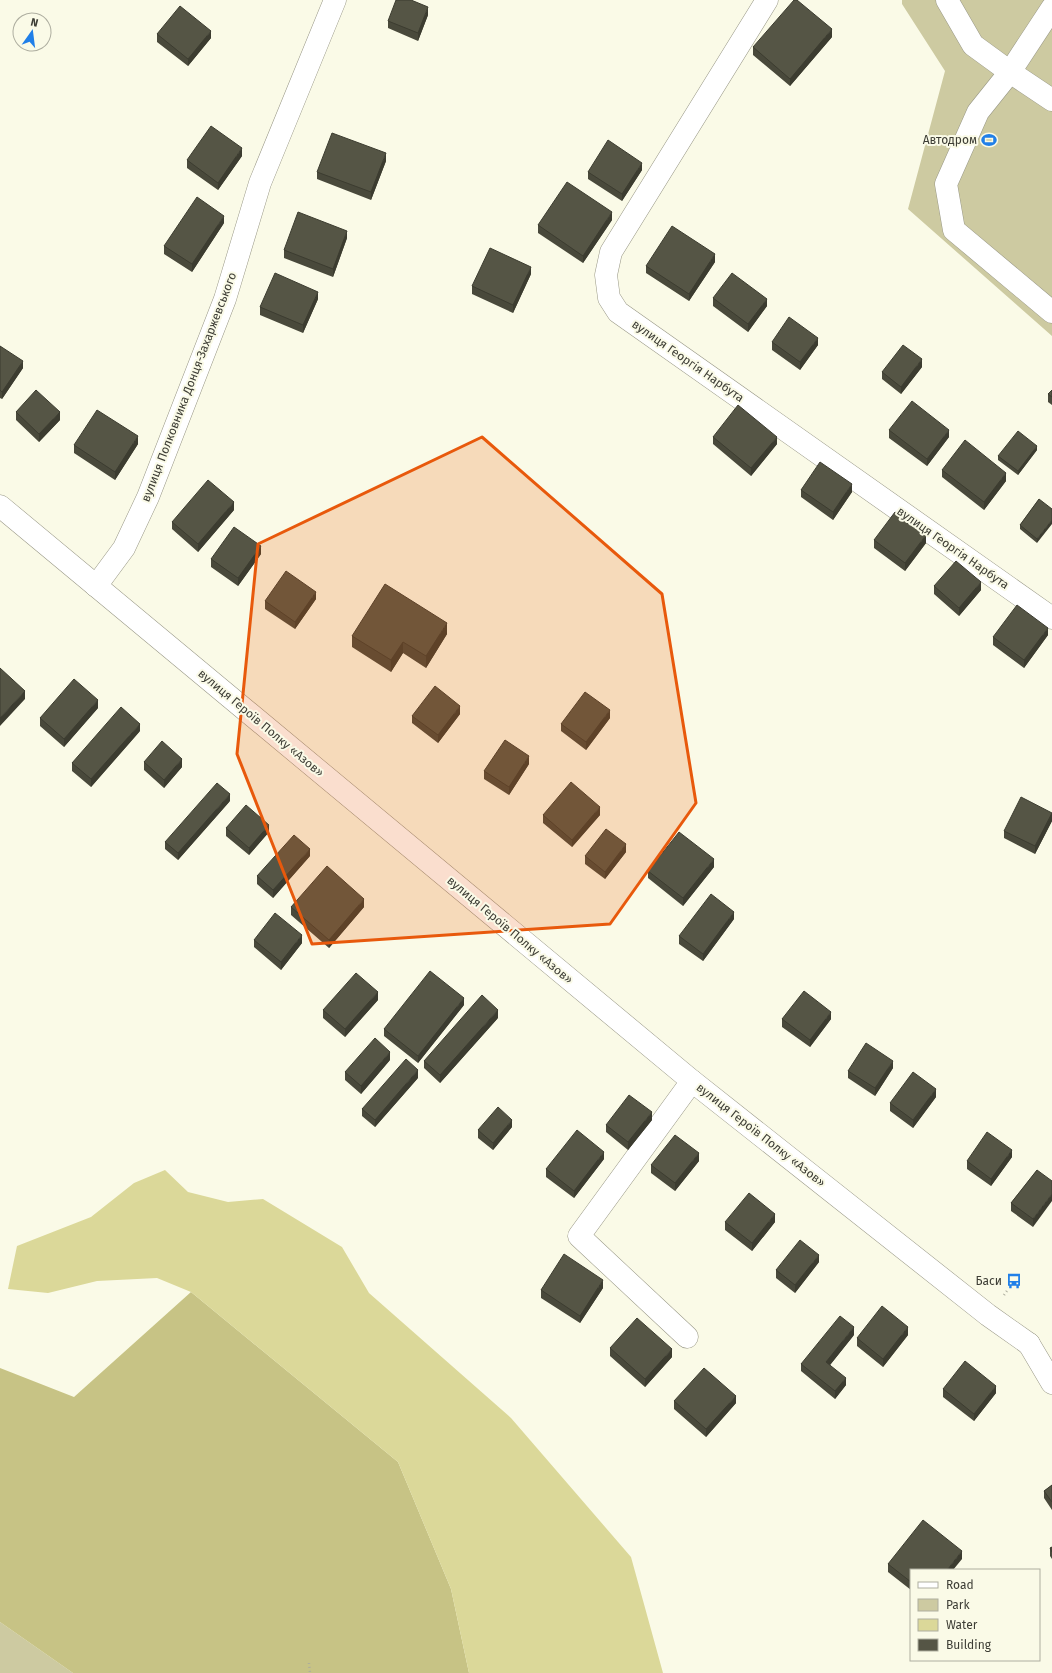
<svg xmlns="http://www.w3.org/2000/svg" width="1052" height="1673" font-family="'Fira Sans',sans-serif">
<style>
.green{fill:#cdcaa1}
.forest{fill:#c7c385}
.water{fill:#dbd899}
.lines{fill:none;stroke-linecap:round;stroke-linejoin:round}
.minor-casing{stroke:#989786;stroke-width:23}
.major-casing{stroke:#989786;stroke-width:23}
.path{stroke:#acac9d;stroke-width:2.5;stroke-dasharray:1 3;stroke-linecap:butt}
.minor{stroke:#fff;stroke-width:22}
.major{stroke:#fff;stroke-width:22}
.wall{fill:#49493b}
.shaded-wall{fill:#3c3c30}
.building{fill:#555545;stroke:#3c3c30}
.marked{fill:#e8590c;fill-opacity:0.2;stroke:#e8590c;stroke-width:3;stroke-linejoin:round}
.labels{text-anchor:middle;dominant-baseline:central;stroke-width:4;stroke-linejoin:round;paint-order:stroke}
.poi-label{font-size:12px;fill:#3d3d35;stroke:#fafae7;text-anchor:end}
.street-label{font-size:12px;fill:#3d3d35;stroke:#fafae7}
</style>
<rect width="100%" height="100%" fill="#fafae7"/>
<!-- green -->
<path class="green" d="M902 0H1052V336L908 209 945 71 902 4Z
M0 1622 73 1673H0Z"/>
<!-- forest -->
<path class="forest" d="M191 1292 398 1462 451 1589 469 1673H73L0 1622V1368L74 1397Z"/>
<!-- water -->
<path class="water" d="M165 1170 188 1192 228 1202 263 1199 342 1247 369 1293 511 1418 631 1557 663 1673H469L451 1589 398 1462 191 1292 157 1278 97 1281 48 1293 8 1289 17 1246 91 1217 134 1183Z"/>
<g class="lines">
<!-- minor casing -->
<g class="minor-casing">
<path id="minor" d="M767 0 611 252 606 275 609 298 618 312 1052 618
M947 0 973 45 1010 72 978 112 946 184 954 230 1052 312
M1052 8 1010 72 1052 100
M96 586 124 548 148 497 225 299 260 183 335 0
M687 1337 579 1236 692 1081
M1029 1344 1052 1383"/>
</g>
<!-- major casing -->
<g class="major-casing">
<path id="major" d="M0 506 692 1081 988 1315 1029 1344"/>
</g>
<!-- path -->
<path class="path" d="M1004 1295 1014 1281
M309 1663 310 1673"/>
<!-- minor -->
<use href="#minor" class="minor"/>
<!-- major -->
<use href="#major" class="major"/>
</g>
<!-- wall -->
<path class="wall" d="M428 15 418 41 388 28V21Z
M157 34 211 38 188 66 157 42Z
M832 37 790 86 753 55V47Z
M242 156 218 190 187 168V160Z
M386 161 371 200 317 179V172Z
M642 170 622 201 588 179V172Z
M612 220 583 263 538 233V225Z
M224 223 192 272 164 254V246Z
M347 238 333 277 284 258V250Z
M715 262 689 301 646 273V266Z
M531 274 513 313 472 294V286Z
M713 298 767 306 748 332 713 306Z
M318 299 303 333 260 315V307Z
M772 342 818 345 800 370 772 350Z
M0 346 23 368 2 399 0 398Z
M922 367 901 394 882 379V372Z
M1052 390V405L1048 402V394Z
M16 412 60 420 39 442 16 420Z
M889 430 949 437 927 466 889 438Z
M713 437 777 444 751 476 713 444Z
M138 444 115 480 74 453V445Z
M1037 450 1018 475 998 460V456Z
M942 470 1006 481 984 510 942 477Z
M801 490 852 492 833 520 801 497Z
M1039 499 1037 543 1020 529V525Z
M234 510 198 552 172 529V522Z
M874 540 926 543 905 571 874 548Z
M261 554 238 586 211 567V559Z
M934 586 981 590 959 616 934 594Z
M316 599 295 629 265 609V601Z
M447 634 426 668 403 653 391 672 352 647V636Z
M1048 635 1024 668 993 645V637Z
M98 708 64 747 40 726V718Z
M460 714 438 743 412 723V716Z
M610 718 586 750 561 731V724Z
M140 731 91 787 72 771V763Z
M144 762 182 767 164 788 144 770Z
M529 764 509 795 484 779V771Z
M230 801 178 860 165 849V842Z
M1052 813V821L1035 854 1004 838V831Z
M543 815H600L572 847 543 823Z
M226 828 269 832 249 855 226 836Z
M626 852 605 879 585 864V856Z
M310 856 273 898 257 884V876Z
M714 867 683 906 648 878V871Z
M291 907H364L329 948 291 915Z
M734 919 703 961 679 944V936Z
M254 940 302 943 281 970 254 947Z
M378 1000 345 1037 323 1018V1010Z
M464 1005 418 1063 384 1036V1029Z
M498 1018 440 1083 424 1068V1061Z
M782 1019H831L810 1047 782 1027Z
M390 1060 361 1094 345 1080V1072Z
M893 1068 875 1096 848 1078V1071Z
M418 1078 375 1127 362 1116V1109Z
M936 1097 913 1128 890 1111V1103Z
M652 1120 628 1150 606 1132V1125Z
M512 1127 493 1150 478 1138V1130Z
M1012 1157 991 1186 967 1169V1161Z
M604 1159 574 1198 546 1177V1169Z
M699 1161 675 1191 651 1173V1165Z
M1037 1170 1033 1227 1011 1211V1203Z
M725 1222H775L752 1251 725 1230Z
M819 1262 795 1293 776 1278V1270Z
M603 1288 580 1323 541 1298V1290Z
M854 1335 830 1365 846 1385 835 1399 801 1371V1364Z
M908 1335 883 1367 857 1346V1338Z
M610 1348 672 1357 645 1387 610 1356Z
M943 1389 996 1393 974 1421 943 1397Z
M674 1401 736 1403 706 1437 674 1409Z
M1052 1485V1510L1044 1498V1491Z
M1052 1547V1559L1050 1556V1548Z
M962 1559 911 1570V1590L888 1572V1564Z"/>
<!-- shaded-wall -->
<path class="shaded-wall" d="M428 7V15L418 41V33Z
M832 29V37L790 86V79Z
M211 31V38L188 66V59Z
M242 148V156L218 190V183Z
M386 153V161L371 200V192Z
M642 163V170L622 201V194Z
M612 212V220L583 263V256Z
M224 216V223L192 272V264Z
M347 231V238L333 277V269Z
M715 254V262L689 301V294Z
M531 267V274L513 313V305Z
M318 292V299L303 333V325Z
M767 299V306L748 332V324Z
M818 338V345L800 370V362Z
M922 359V367L901 394V387Z
M23 361V368L2 399V392Z
M60 412V420L39 442V434Z
M949 430V437L927 466V459Z
M138 436V444L115 480V472Z
M777 437V444L751 476V468Z
M1037 446V450L1018 475V471Z
M1006 473V481L984 510V502Z
M852 484V492L833 520V512Z
M234 502V510L198 552V544Z
M1052 520V524L1037 543V539Z
M926 535V543L905 571V563Z
M261 546V554L238 586V578Z
M981 582V590L959 616V608Z
M316 592V599L295 629V622Z
M447 623V634L426 668V656Z
M1048 628V635L1024 668V660Z
M403 642V653L391 672V660Z
M25 691V699L0 726V718Z
M98 700V708L64 747V739Z
M460 706V714L438 743V735Z
M610 710V718L586 750V742Z
M140 724V731L91 787V779Z
M529 756V764L509 795V787Z
M182 759V767L164 788V780Z
M230 794V801L178 860V853Z
M600 807V815L572 847V840Z
M1052 813V821L1035 854V846Z
M269 825V832L249 855V848Z
M626 844V852L605 879V872Z
M310 849V856L273 898V890Z
M714 859V867L683 906V898Z
M364 899V907L329 948V940Z
M734 912V919L703 961V954Z
M302 935V943L281 970V962Z
M378 992V1000L345 1037V1029Z
M464 998V1005L418 1063V1056Z
M498 1010V1018L440 1083V1075Z
M831 1012V1019L810 1047V1040Z
M390 1052V1060L361 1094V1086Z
M893 1061V1068L875 1096V1088Z
M418 1070V1078L375 1127V1120Z
M936 1089V1097L913 1128V1120Z
M652 1112V1120L628 1150V1142Z
M512 1120V1127L493 1150V1143Z
M1012 1150V1157L991 1186V1179Z
M604 1152V1159L574 1198V1191Z
M699 1153V1161L675 1191V1183Z
M1052 1194V1201L1033 1227V1219Z
M775 1214V1222L752 1251V1243Z
M819 1255V1262L795 1293V1285Z
M603 1280V1288L580 1323V1316Z
M854 1327V1335L826 1370V1362Z
M908 1327V1335L883 1367V1359Z
M672 1349V1357L645 1387V1379Z
M846 1378V1385L835 1399V1391Z
M996 1386V1393L974 1421V1414Z
M736 1396V1403L706 1437V1429Z
M962 1551V1559L953 1570H947Z"/>
<!-- building -->
<path class="building" d="M396 0H411L428 7 418 33 388 21Z
M794 0H797L832 29 790 79 753 47Z
M180 6 211 31 188 59 157 34Z
M211 126 242 148 218 183 187 160Z
M332 133 386 153 371 192 317 172Z
M608 140 642 163 622 194 588 172Z
M567 182 612 212 583 256 538 225Z
M197 197 224 216 192 264 164 246Z
M298 212 347 231 333 269 284 250Z
M672 226 715 254 689 294 646 266Z
M490 248 531 267 513 305 472 286Z
M275 273 318 292 303 325 260 307Z
M732 273 767 299 748 324 713 298Z
M789 317 818 338 800 362 772 342Z
M903 345 922 359 901 387 882 372Z
M0 346 23 361 2 392 0 390Z
M36 390 60 412 39 434 16 412Z
M1052 390V397L1048 394Z
M912 401 949 430 927 459 889 430Z
M738 405 777 437 751 468 713 437Z
M97 410 138 436 115 472 74 445Z
M1018 431 1037 446 1018 471 998 456Z
M965 440 1006 473 984 502 942 470Z
M820 462 852 484 833 512 801 490Z
M208 480 234 502 198 544 172 522Z
M1039 499 1052 509V520L1037 539 1020 525Z
M895 512 926 535 905 563 874 540Z
M234 527 261 546 238 578 211 559Z
M956 561 981 582 959 608 934 586Z
M286 571 316 592 295 622 265 601Z
M385 584 447 623 426 656 403 642 391 660 352 636Z
M1017 605 1048 628 1024 660 993 637Z
M0 668 25 691 0 718Z
M74 679 98 700 64 739 40 718Z
M435 686 460 706 438 735 412 716Z
M585 692 610 710 586 742 561 724Z
M121 707 140 724 91 779 72 763Z
M505 740 529 756 509 787 484 771Z
M162 741 182 759 164 780 144 762Z
M571 782 600 807 572 840 543 815Z
M217 783 230 794 178 853 165 842Z
M1021 797 1052 813 1035 846 1004 831Z
M246 805 269 825 249 848 226 828Z
M606 829 626 844 605 872 585 856Z
M679 832 714 859 683 898 648 871Z
M294 835 310 849 273 890 257 876Z
M327 866 364 899 329 940 291 907Z
M711 894 734 912 703 954 679 936Z
M275 913 302 935 281 962 254 940Z
M430 971 464 998 418 1056 384 1029Z
M356 973 378 992 345 1029 323 1010Z
M804 991 831 1012 810 1040 782 1019Z
M482 995 498 1010 440 1075 424 1061Z
M375 1038 390 1052 361 1086 345 1072Z
M866 1043 893 1061 875 1088 848 1071Z
M406 1059 418 1070 375 1120 362 1109Z
M913 1072 936 1089 913 1120 890 1103Z
M629 1095 652 1112 628 1142 606 1125Z
M498 1107 512 1120 493 1143 478 1130Z
M577 1130 604 1152 574 1191 546 1169Z
M987 1132 1012 1150 991 1179 967 1161Z
M675 1135 699 1153 675 1183 651 1165Z
M1037 1170 1052 1181V1194L1033 1219 1011 1203Z
M749 1193 775 1214 752 1243 725 1222Z
M800 1240 819 1255 795 1285 776 1270Z
M564 1254 603 1280 580 1316 541 1290Z
M882 1306 908 1327 883 1359 857 1338Z
M840 1316 854 1327 826 1362 846 1378 835 1391 801 1364Z
M637 1318 672 1349 645 1379 610 1348Z
M965 1361 996 1386 974 1414 943 1389Z
M704 1368 736 1396 706 1429 674 1401Z
M1052 1485V1502L1044 1491Z
M923 1520 962 1551 947 1570H911V1582L888 1564Z
M1052 1547V1552L1050 1548Z"/>
<!-- marked area -->
<path class="marked" d="M482 437 662 594 696 803 610 924 312 944 237 754 258 544Z"/>
<!-- icons -->
<defs>
<g id="stadium-bare" transform="scale(1.2)"><path d="M0-5a6.5 5 0 1 0 0 10a6.5 5 0 1 0 0-10ZM-3.5-1.8h7v3.6h-7Z" fill="#207fe8" stroke="#fafae7" stroke-width="2.5" paint-order="stroke"/></g>
<g id="bus-bare" transform="scale(1.2)"><path d="M-5-6H5V4H4V6H2V4H-2V6H-4V4H-5ZM-3.5-4V0h7V-4ZM-3.5 1.2v1.5H-2V1.2ZM2 1.2v1.5H3.5V1.2Z" fill="#207fe8" stroke="#fafae7" stroke-width="2.5" paint-order="stroke"/></g>
</defs>
<g fill-rule="evenodd">
<use href="#stadium-bare" x="989" y="140"/>
<use href="#bus-bare" x="1014" y="1281"/>
</g>
<g class="labels">
<!-- poi labels -->
<g class="poi-label">
<text x="977" y="140">Автодром</text>
<text x="1002" y="1281">Баси</text>
</g>
<!-- street labels -->
<g class="street-label">
<text transform="translate(688 361) rotate(35)">вулиця Георгія Нарбута</text>
<text transform="translate(189 387) rotate(-69)">вулиця Полковника Донця-Захаржевського</text>
<text transform="translate(953 548) rotate(35)">вулиця Георгія Нарбута</text>
<text transform="translate(261 723) rotate(40)">вулиця Героїв Полку «Азов»</text>
<text transform="translate(510 930) rotate(40)">вулиця Героїв Полку «Азов»</text>
<text transform="translate(761 1135) rotate(38)">вулиця Героїв Полку «Азов»</text>
</g>
</g>
<!-- legend -->
<rect x="910" y="1569" width="130" height="92" fill="#fafae7" stroke="#aeaea0"/>
<rect x="918" y="1582" width="20" height="6" fill="#ffffff" stroke="#aeaea0"/>
<text x="946" y="1589" font-size="12" fill="#3d3d35">Road</text>
<rect x="918" y="1599" width="20" height="12" fill="#cdcaa1" stroke="#aeaea0"/>
<text x="946" y="1609" font-size="12" fill="#3d3d35">Park</text>
<rect x="918" y="1619" width="20" height="12" fill="#dbd899" stroke="#aeaea0"/>
<text x="946" y="1629" font-size="12" fill="#3d3d35">Water</text>
<rect x="918" y="1639" width="20" height="12" fill="#555545" stroke="#aeaea0"/>
<text x="946" y="1649" font-size="12" fill="#3d3d35">Building</text>
<!-- north arrow -->
<g transform="translate(32 32) rotate(14)"><circle r="19" fill="#fafae7" stroke="#aeaea0"/>
<path d="M0-3L7 15L0 10L-7 15Z" fill="#207fe8"/>
<text y="-6" font-size="11" font-weight="bold" text-anchor="middle" fill="#3d3d35">N</text>
</g>
</svg>
